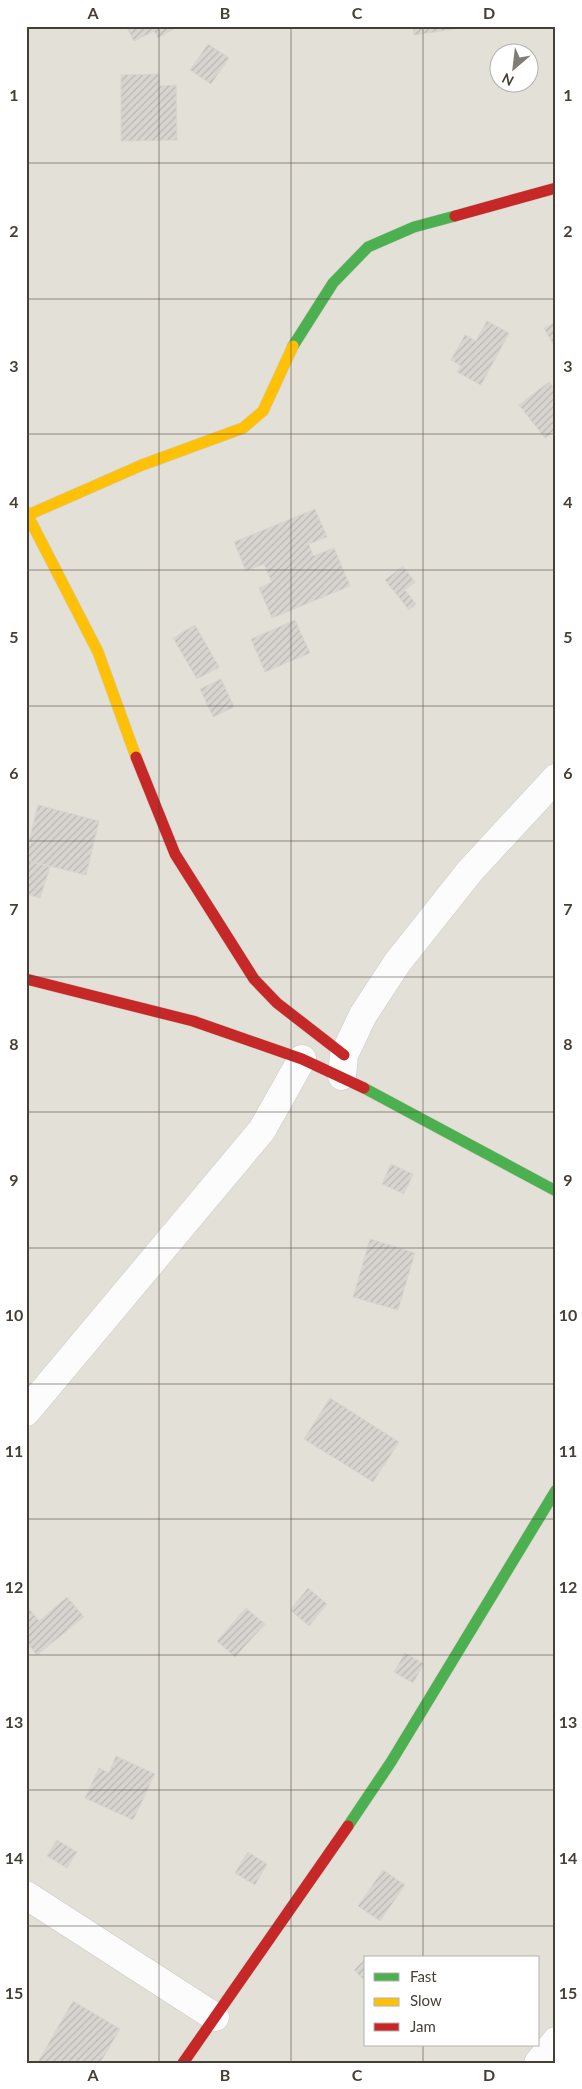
<svg xmlns="http://www.w3.org/2000/svg" width="582" height="2089" font-family="Lato,sans-serif">
<style>
.residential{fill:#e3e0d8;fill-rule:evenodd}
.building{fill:url(#building-hatch);stroke:#d8d5d0}
.lines{fill:none;stroke-linecap:round;stroke-linejoin:round}
.street-casing{stroke:#cccac6;stroke-width:29}
.fast-casing{stroke:#cecbc1;stroke-width:12}
.slow-casing{stroke:#cecbc1;stroke-width:12}
.jam-casing{stroke:#cecbc1;stroke-width:12}
.street{stroke:#fdfcfc;stroke-width:28}
.fast{stroke:#4caf50;stroke-width:11}
.slow{stroke:#ffc107;stroke-width:11}
.jam{stroke:#c62828;stroke-width:11}
.grid{fill:none;stroke:#453f36;stroke-width:1;stroke-opacity:0.55}
.neatline{fill:none;stroke:#453f36;stroke-width:2}
.grid-label{font-size:16px;text-anchor:middle;font-weight:bold;fill:#453f36}
</style>
<defs>
<pattern id="building-hatch" width="6" height="6" patternUnits="userSpaceOnUse" patternTransform="scale(1.25)"><rect width="6" height="6" fill="#d8d5d1"/><path d="M-1 1l2-2M0 6l6-6M5 7l2-2" fill="none" stroke="#bbb8b4"/></pattern>
</defs>
<rect width="100%" height="100%" fill="#f0eeea"/>
<!-- residential -->
<path class="residential" d="M26 26H556V2063H26ZM500 52H530V82H500ZM366 1958H538V2045H366Z"/>
<!-- building -->
<path class="building" d="M126 26H179L158 38 154 31 134 41Z
M413 26H454V29L414 35Z
M208 44 229 58 211 84 190 70Z
M159 74 160 86 176 85 177 140 121 141V75Z
M487 321 509 333 481 385 457 372 461 366 451 360 465 335 476 341Z
M556 322V349L544 328Z
M549 382 556 390V430L545 438 519 405Z
M315 509 327 537 309 544 313 556 334 548 350 586 272 618 259 588 272 582 264 564 246 571 234 542Z
M403 566 415 582 405 590 416 604 409 610 385 580Z
M295 620 310 653 265 672 251 639Z
M195 625 219 667 197 679 173 638Z
M221 679 234 707 213 717 200 689Z
M38 805 99 821 86 875 26 860V853Z
M26 860 50 867 40 898 26 894Z
M391 1164 413 1174 404 1194 382 1184Z
M370 1239 415 1253 398 1310 353 1297Z
M330 1398 399 1442 373 1482 304 1439Z
M308 1588 327 1604 309 1626 290 1610Z
M67 1597 84 1617 37 1655 26 1642V1605L39 1621Z
M246 1608 265 1624 235 1657 217 1641Z
M405 1653 424 1664 413 1683 394 1672Z
M116 1756 155 1774 133 1820 85 1798 99 1768 109 1773Z
M57 1840 77 1852 67 1868 47 1856Z
M248 1852 267 1864 255 1885 235 1873Z
M383 1870 405 1885 380 1921 358 1906Z
M366 1958V1982L354 1970Z
M73 2001 120 2029 100 2063 38 2062Z"/>
<g class="lines">
<!-- street casing -->
<g class="street-casing">
<path id="street" d="M342 1076 344 1055 363 1015 397 963 470 871 556 778
M26 1412 262 1130 302 1059
M26 1895 215 2017
M538 2063 556 2041"/>
</g>
<!-- fast casing -->
<g class="fast-casing">
<path id="fast" d="M293 346 333 283 368 247 414 227 455 216
M364 1088 556 1191
M348 1826 391 1762 556 1490"/>
</g>
<!-- slow casing -->
<g class="slow-casing">
<path id="slow" d="M26 512 98 652 136 757
M28 515 142 465 243 428 263 411 293 346"/>
</g>
<!-- jam casing -->
<g class="jam-casing">
<path id="jam" d="M455 216 556 188
M136 757 175 854 254 979 277 1003 344 1055
M26 979 193 1021 302 1059 364 1088
M183 2063 348 1826"/>
</g>
<!-- street -->
<use href="#street" class="street"/>
<!-- fast -->
<use href="#fast" class="fast"/>
<!-- slow -->
<use href="#slow" class="slow"/>
<!-- jam -->
<use href="#jam" class="jam"/>
</g>
<!-- grid -->
<path class="grid" d="M159 26V2063M291 26V2063M423 26V1958M26 163H556M26 299H556M26 434H556M26 570H556M26 706H556M26 841H556M26 977H556M26 1112H556M26 1248H556M26 1384H556M26 1519H556M26 1655H556M26 1790H556M26 1926H556M423 2045V2063"/>
<!-- border -->
<rect width="582" height="2089" fill="none" stroke="#ffffff" stroke-width="55"/>
<!-- legend -->
<rect x="364" y="1956" width="175" height="90" fill="#ffffff" stroke="#b5b2af"/>
<rect x="374" y="1973" width="25" height="8" fill="#4caf50" stroke="#b5b2af"/>
<text x="410" y="1982" font-size="15" fill="#453f36">Fast</text>
<rect x="374" y="1998" width="25" height="8" fill="#ffc107" stroke="#b5b2af"/>
<text x="410" y="2006" font-size="15" fill="#453f36">Slow</text>
<rect x="374" y="2023" width="25" height="8" fill="#c62828" stroke="#b5b2af"/>
<text x="410" y="2032" font-size="15" fill="#453f36">Jam</text>
<!-- north arrow -->
<g transform="translate(514 68) rotate(208)"><circle r="24" fill="#ffffff" stroke="#b5b2af"/>
<path d="M0-4L9 19L0 12L-9 19Z" fill="#817c75"/>
<text y="-8" font-size="14" font-weight="bold" text-anchor="middle" fill="#453f36">N</text>
</g>
<rect x="28" y="28" width="526" height="2034" class="neatline"/>
<g class="grid-label">
<text x="93" y="19">A</text>
<text x="225" y="19">B</text>
<text x="357" y="19">C</text>
<text x="489" y="19">D</text>
<text x="14" y="101">1</text>
<text x="568" y="101">1</text>
<text x="14" y="237">2</text>
<text x="568" y="237">2</text>
<text x="14" y="372">3</text>
<text x="568" y="372">3</text>
<text x="14" y="508">4</text>
<text x="568" y="508">4</text>
<text x="14" y="643">5</text>
<text x="568" y="643">5</text>
<text x="14" y="779">6</text>
<text x="568" y="779">6</text>
<text x="14" y="915">7</text>
<text x="568" y="915">7</text>
<text x="14" y="1050">8</text>
<text x="568" y="1050">8</text>
<text x="14" y="1186">9</text>
<text x="568" y="1186">9</text>
<text x="14" y="1321">10</text>
<text x="568" y="1321">10</text>
<text x="14" y="1457">11</text>
<text x="568" y="1457">11</text>
<text x="14" y="1593">12</text>
<text x="568" y="1593">12</text>
<text x="14" y="1728">13</text>
<text x="568" y="1728">13</text>
<text x="14" y="1864">14</text>
<text x="568" y="1864">14</text>
<text x="14" y="1999">15</text>
<text x="568" y="1999">15</text>
<text x="93" y="2081">A</text>
<text x="225" y="2081">B</text>
<text x="357" y="2081">C</text>
<text x="489" y="2081">D</text>
</g>
</svg>
